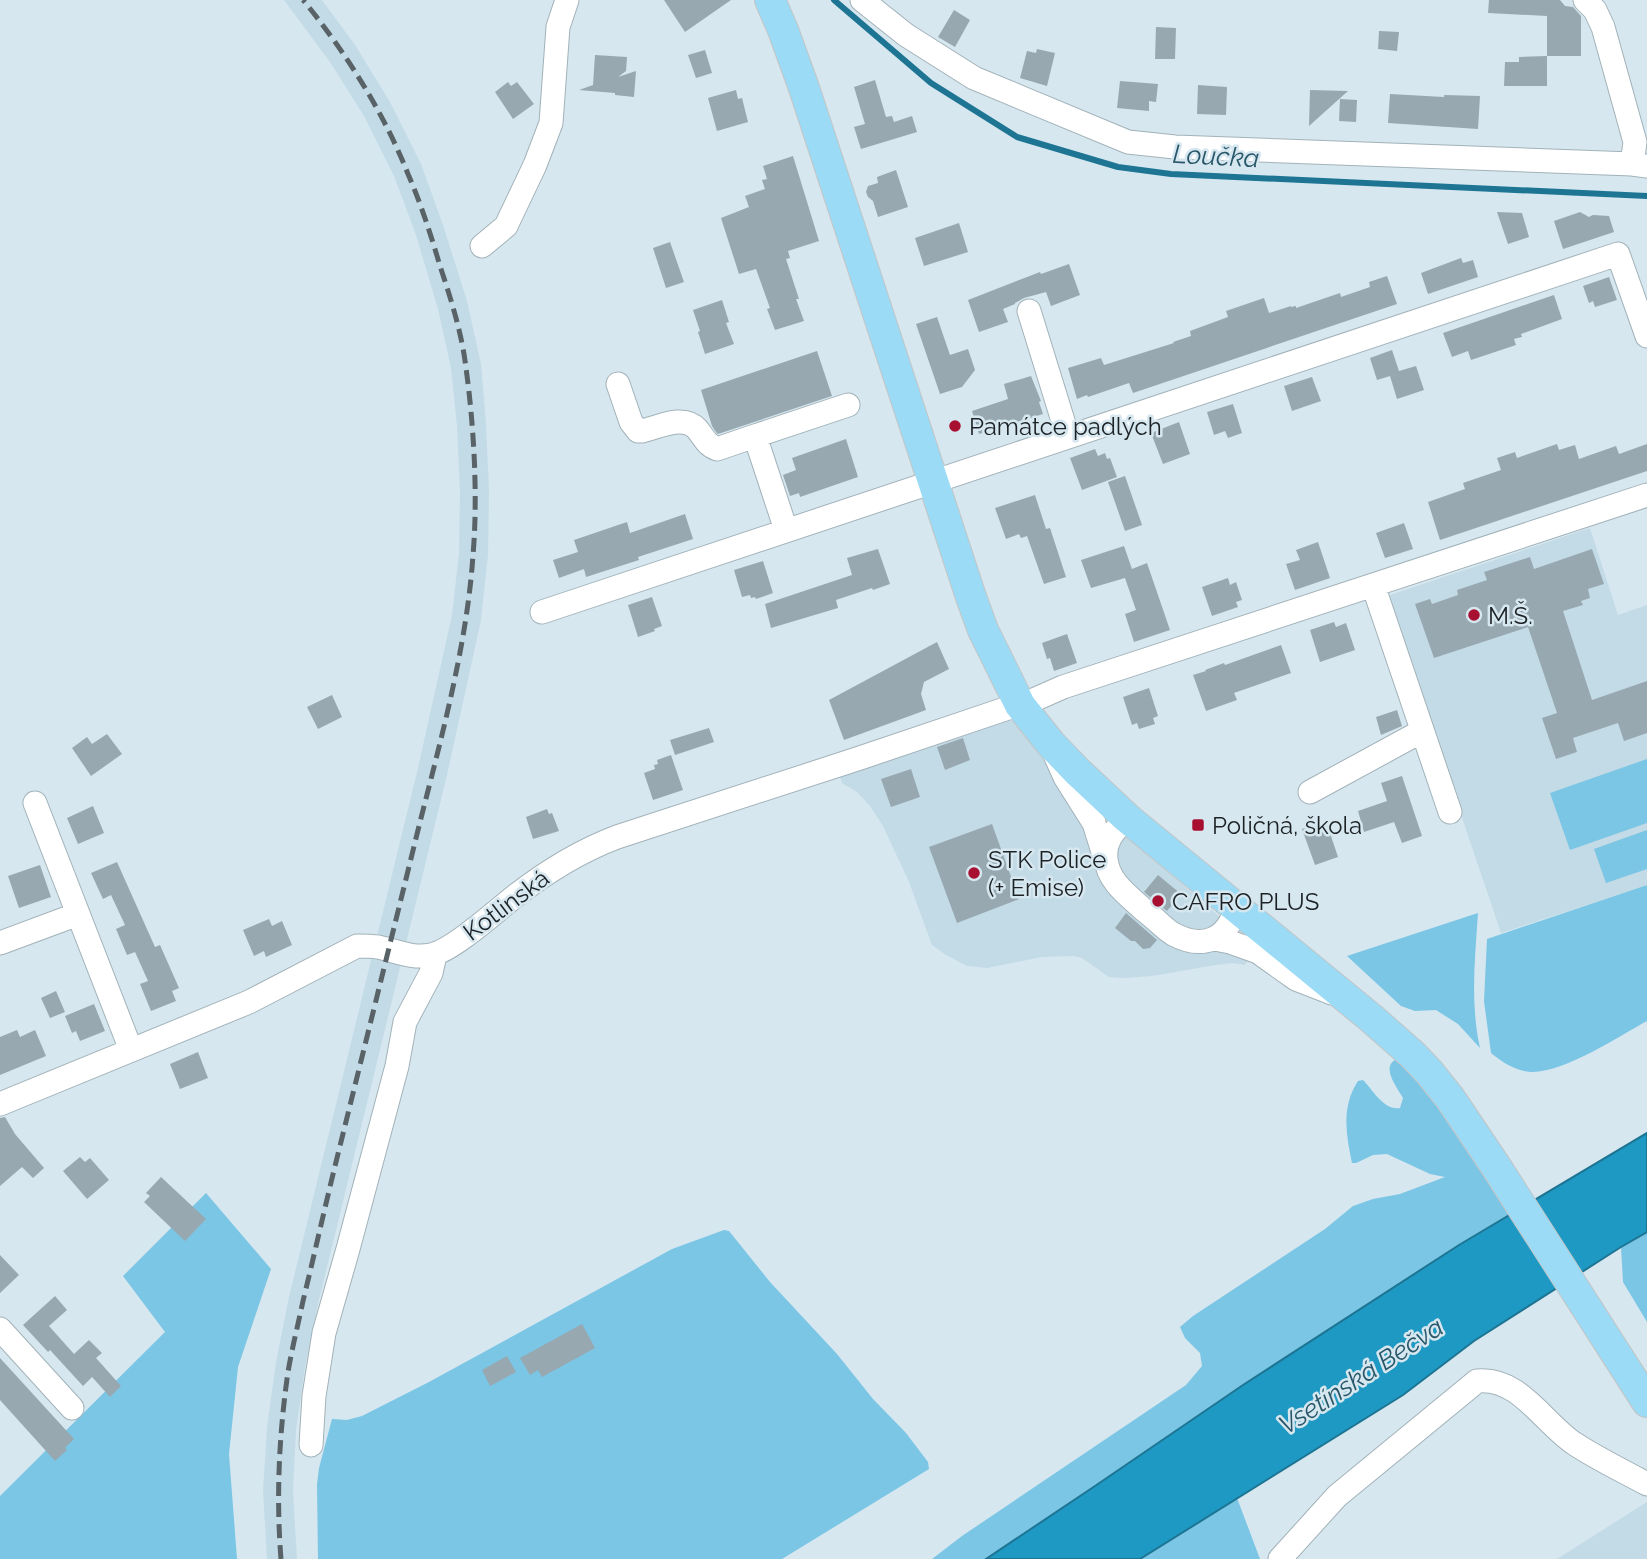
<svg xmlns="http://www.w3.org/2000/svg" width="1647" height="1559" font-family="Raleway,sans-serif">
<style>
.built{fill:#c3dbe6}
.green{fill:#7bc5e5}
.water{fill:#1e99c3;stroke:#1d7593;stroke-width:2}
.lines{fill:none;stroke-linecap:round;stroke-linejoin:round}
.stream{stroke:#1d7593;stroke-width:6}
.building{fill:#98a8b0}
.minor-casing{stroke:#a2b2b9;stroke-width:25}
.major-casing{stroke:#c4c5c6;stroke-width:32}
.minor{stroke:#fff;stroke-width:23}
.major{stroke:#9bdbf5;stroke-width:30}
.rail{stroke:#586267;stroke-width:5;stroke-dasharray:14 7;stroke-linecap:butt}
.poi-dot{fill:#a81032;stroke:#d6e7ef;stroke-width:2.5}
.labels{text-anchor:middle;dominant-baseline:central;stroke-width:5;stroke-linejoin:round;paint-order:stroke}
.poi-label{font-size:24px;fill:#1b2124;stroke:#d6e7ef;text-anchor:start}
.street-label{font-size:24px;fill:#1b2124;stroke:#d6e7ef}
.water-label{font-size:26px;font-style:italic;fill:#29576a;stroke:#d6e7ef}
</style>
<rect width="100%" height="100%" fill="#d6e7ef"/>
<!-- built -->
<path class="built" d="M284 0H322L355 45 390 102 421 164 443 225 467 301 481 364 486 424 489 491 488 555 481 620 447 775 318 1304 305 1367 296 1430 293 1491 297 1559H267L263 1491 267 1427 276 1362 289 1297 418 768 452 615 459 553 460 492 457 426 451 368 438 309 416 235 394 176 364 116 330 62Z
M1590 528 1618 615 1647 605V885L1501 933 1387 596Z
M1003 717 1021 725 1130 839 1220 917 1250 956 1245 965 1232 963 1216 965 1152 976 1124 978 1109 977 1082 958 1074 956 1042 957 987 968 967 966 946 955 932 945 909 882 883 826 870 806 857 792 842 783 839 773Z
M1647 1502V1559H1557Z"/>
<!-- green -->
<path class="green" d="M1647 759V823L1570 850 1550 793Z
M1647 830V869L1606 883 1594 849Z
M1647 885V1021C1619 1036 1555 1079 1524 1071 1511 1068 1501 1061 1491 1053L1484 1001 1487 939Z
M1478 913C1475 959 1470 1003 1480 1048L1458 1024 1436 1010 1415 1011 1401 1006 1347 956Z
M1399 1058 1422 1082 1510 1214 986 1559H932L962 1536 1186 1385 1202 1366 1200 1353 1185 1338 1180 1327 1193 1316 1325 1229 1353 1206 1373 1199 1400 1194 1445 1177 1430 1174 1387 1154 1373 1155 1356 1163H1352C1346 1134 1341 1107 1358 1081L1363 1080C1373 1090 1384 1111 1400 1108L1403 1098C1396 1086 1379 1065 1399 1058Z
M206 1193 271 1269 238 1367 229 1454 237 1559H0V1496L165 1332 123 1276Z
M724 1230 729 1231 770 1282 837 1354 873 1399 906 1433 928 1462 929 1469 782 1559H318L317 1485 319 1468 332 1419 347 1420 362 1416 429 1382 672 1249Z
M1647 1232V1322L1623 1282 1621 1247Z
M1237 1498 1260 1559H1140Z"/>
<!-- water -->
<path class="water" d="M1647 1133V1232L1621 1247 1474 1341 1403 1395 1140 1559H986L1095 1486 1243 1385 1459 1245Z"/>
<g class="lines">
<!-- stream -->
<path class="stream" d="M834 0 931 83 1017 137 1118 167 1171 174 1647 196"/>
</g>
<!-- building -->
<path class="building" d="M664 0H731L685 32Z
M1489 0H1560L1565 6 1573 7 1581 16V56H1547V16L1488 13Z
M954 10 970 20 955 47 938 37Z
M1156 27 1176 28 1175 59H1155Z
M1379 31 1399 32 1397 51 1378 49Z
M1037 49 1055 53 1047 86 1020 78 1027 51 1036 53Z
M705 50 712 73 696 78 688 55Z
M595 55 627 57 626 71 618 77 636 71 634 97 615 95V93L579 90 593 85Z
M1547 56V86H1504L1505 62H1519V57Z
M875 80 886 117 892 116 894 122 912 116 917 132 861 149 854 127 865 124 854 87Z
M1120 81 1158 84 1156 102 1149 101V111L1117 108Z
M508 82 511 86 517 82 534 104 513 119 495 92Z
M1198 85 1227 87 1226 115 1197 114Z
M736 90 738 99 742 98 748 122 717 131 708 98Z
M1310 90 1348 91 1309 126Z
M1390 94 1444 97V95L1480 96 1478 129 1388 123Z
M1340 99 1357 100 1356 122 1339 121Z
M793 156 819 241 788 251 790 258 786 259 799 299H796L804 321 775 330 767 309 770 308 756 269 739 274 721 218 749 207 745 196 765 189 762 180 767 179 763 166Z
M896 170 908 207 878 217 873 201 868 197 866 192 868 186 878 183 877 177Z
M1497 212 1522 213 1529 237 1508 244Z
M1580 212 1589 217 1593 215 1609 216 1614 232 1563 249 1554 221Z
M959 223 968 252 924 266 915 238Z
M670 242 684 282 666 288 653 248Z
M1461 258 1463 263 1473 260 1478 277 1428 294 1421 273Z
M1069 264 1080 295 1051 306 1046 292 1024 298 1015 303V304L1003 309 1008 322 979 332 968 300 1040 272 1041 274Z
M1387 276 1397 304 1133 393 1129 383 1088 397 1087 395 1077 399 1068 368 1101 358 1104 365 1174 343 1173 342 1191 336 1190 331 1228 317 1226 311 1264 298 1269 313 1291 306V307L1296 306V308L1340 293 1341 297 1370 287 1369 282Z
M1609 277 1617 300 1595 307 1593 301 1589 303 1583 286Z
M1554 295 1562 319 1521 334 1522 337 1514 339 1516 345 1471 360 1468 351 1452 357 1443 333Z
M722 300 729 322 726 323 734 344 705 354 698 332 700 331 693 310Z
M937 317 950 355 968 349 975 370 962 387 940 394 916 324Z
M1392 350 1399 371 1416 366 1424 390 1397 399 1390 376 1377 380 1370 358Z
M817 351 832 396 718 434 716 432 712 426 701 390Z
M1031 376 1041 401 1039 402 1043 414 979 434 972 411 1008 399 1004 384Z
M1312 377 1321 401 1292 411 1284 386Z
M1233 404 1242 433 1228 438 1225 431 1214 435 1207 412Z
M1179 422 1190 454 1163 464 1151 433Z
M846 439 858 477 800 497 799 493 790 496 783 475 796 470 792 458Z
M1557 444 1559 450 1575 445 1579 459 1616 446 1619 454 1647 444V471L1440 540 1428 502 1465 489 1463 483 1501 470 1497 458 1515 452 1517 458Z
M1095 449 1098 456 1105 453 1107 459 1110 458 1117 477 1082 490 1070 458Z
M1125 476 1142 525 1125 531 1108 482Z
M1035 495 1046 529 1050 528 1066 577 1044 584 1027 536 1021 538 1019 534 1006 539 995 508Z
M685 514 693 539 638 557 639 560 586 577 584 569 559 578 553 560 578 552 574 540 627 522 630 533Z
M1404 523 1413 549 1385 558 1376 533Z
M1318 542 1330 578 1295 590 1286 564 1300 560 1296 550Z
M1124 546 1132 569 1147 563 1170 630 1134 642 1125 614 1136 610 1125 578 1091 588 1081 560Z
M878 549 890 584 873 590 872 588 836 600 838 608 771 628 765 604 852 575 847 558Z
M1592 549 1604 584 1588 589 1590 598 1581 601 1583 605 1563 611 1592 700 1647 681V733L1624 741 1618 723 1573 738 1577 752 1556 759 1542 718 1557 713 1528 627 1434 658 1415 604 1430 599 1432 604 1458 595 1457 590 1487 580 1484 572 1530 557 1534 569Z
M763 561 773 593 756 599 755 597 751 598 750 595 742 597 734 570Z
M1228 578 1230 585 1236 582 1242 600 1236 602 1238 607 1212 616 1202 587Z
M652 597 662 626 654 629 655 631 638 637 628 605Z
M1334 622 1336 627 1346 623 1355 650 1320 662 1310 630Z
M1067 634 1077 663 1054 671 1050 658 1047 659 1042 643Z
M937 642 949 669 924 682 921 694 926 710 844 740 829 700Z
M1281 645 1291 673 1234 693 1237 700 1206 711 1193 675 1206 671 1205 670 1224 663 1225 665Z
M1149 688 1158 716 1153 718 1155 724 1139 729 1137 723 1132 725 1123 697Z
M332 695 342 717 318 729 307 707Z
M1397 710 1402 726 1381 735 1376 717Z
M709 728 714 742 675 755 670 740Z
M107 734 122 754 91 776 72 748 87 737 92 744Z
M963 738 970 760 945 770 937 747Z
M671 755 683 790 653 800 644 773 655 769 654 765 658 764 657 760Z
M911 769 920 797 891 807 881 779Z
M1402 776 1422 836 1402 843 1394 822 1364 832 1358 811 1387 801 1381 783Z
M93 806 104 833 78 844 67 818Z
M547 809 549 814 552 813 559 831 533 839 526 817Z
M1326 821 1338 857 1315 865 1302 829Z
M992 824 1019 899 957 923 929 847Z
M117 862 155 947 160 945 179 988 172 991 176 1001 151 1011 140 984 148 981 135 952 127 955 116 929 125 925 111 895 103 899 91 873Z
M40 865 51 897 19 908 8 876Z
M1158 875 1181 894 1167 911 1144 892Z
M1126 913 1157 940 1150 948 1143 949 1135 941H1131L1115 928Z
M269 919 272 926 282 921 292 945 266 957 264 951 254 956 243 930Z
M56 991 65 1012 50 1018 41 998Z
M94 1004 105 1031 80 1041 76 1031 72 1033 65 1016Z
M17 1030 20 1037 35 1030 46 1056 0 1075V1037Z
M198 1052 208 1078 180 1089 170 1064Z
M5 1117 15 1134 44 1168 33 1178 22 1167 0 1186V1118Z
M80 1157 85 1162 90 1158 109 1180 87 1199 63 1171Z
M161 1177 206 1219 185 1241 144 1202 150 1196 146 1193Z
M0 1255 19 1275 0 1293Z
M55 1296 67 1310 49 1326 74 1354 89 1340 102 1353 96 1358 121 1386 110 1397 92 1377 83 1386 50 1350 48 1352 23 1325Z
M582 1324 595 1348 542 1377 538 1370 530 1375 520 1358Z
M507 1356 516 1372 490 1386 482 1370Z
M0 1358 74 1439 65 1448 67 1450 55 1461 0 1400Z"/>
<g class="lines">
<!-- minor casing -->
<g class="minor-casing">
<path id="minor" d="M862 0 906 35 974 78 1128 142 1175 147 1632 164 1647 166
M1585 0 1595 10 1603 27 1635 142 1632 164
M482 246 506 226 535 165 551 123 558 27 567 0
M1029 311 1068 437
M618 384 631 422 638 431H642C659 427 684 414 697 429 704 437 706 445 717 449L755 436
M786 530 755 436 848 405
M1373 585 1450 812
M542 612 1618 254 1647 336
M1056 757 1065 777 1094 823 1104 855
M1310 792 1422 731
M35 803 131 1050
M1127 818C1114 831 1104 840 1106 859 1108 882 1129 896 1144 910 1154 917 1163 928 1173 934 1203 950 1227 940 1236 908
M1215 939 1230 942 1258 952 1296 979 1332 993
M0 943 78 914
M0 1104 249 1002 357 946C364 946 371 946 378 947 396 951 413 959 431 955 453 950 495 912 514 897 546 872 580 851 617 837L860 758 1011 707 1029 702 1063 687 1647 495
M0 1329 72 1408
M311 1445 314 1396 324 1333 348 1249 397 1066 405 1022 431 973 435 955
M1280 1559 1337 1496 1477 1381C1519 1376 1544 1424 1575 1444 1598 1459 1623 1471 1647 1484"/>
</g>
<!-- major casing -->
<g class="major-casing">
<path id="major" d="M770 0 783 30 804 88 971 597 983 630 1020 705 1051 744 1078 772 1127 818 1371 1018 1413 1055 1430 1073 1450 1098 1497 1168 1647 1402"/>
</g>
<!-- minor -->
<use href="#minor" class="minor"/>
<!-- major -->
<use href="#major" class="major"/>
<!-- rail -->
<path class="rail" d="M281 1559C276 1497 279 1434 288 1372 292 1348 298 1325 303 1301 314 1256 324 1211 335 1166 363 1053 391 940 419 826 441 739 467 645 473 555 478 497 474 426 466 368 462 334 451 299 440 266 431 235 421 204 408 174 384 113 345 51 303 0"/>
</g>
<!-- markers -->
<g class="poi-dot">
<circle cx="955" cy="426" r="7"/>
<circle cx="1474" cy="615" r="7"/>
<rect x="1191" y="818" width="14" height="14" rx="3.5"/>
<circle cx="974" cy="873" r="7"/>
<circle cx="1158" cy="901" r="7"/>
</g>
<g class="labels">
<!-- poi labels -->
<g class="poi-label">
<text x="969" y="426">Památce padlých</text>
<text x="1488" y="615">M.Š.</text>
<text x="1212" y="825">Poličná, škola</text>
<text x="988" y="859">STK Police<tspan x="988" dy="28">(+ Emise)</tspan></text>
<text x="1172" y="901">CAFRO PLUS</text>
</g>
<!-- street labels -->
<g class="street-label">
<text transform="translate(506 905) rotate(-37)">Kotlinská</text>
</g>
<!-- water labels -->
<g class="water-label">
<text transform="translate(1216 156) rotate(3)">Loučka</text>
<text transform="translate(1361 1376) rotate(-33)">Vsetínská Bečva</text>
</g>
</g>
</svg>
